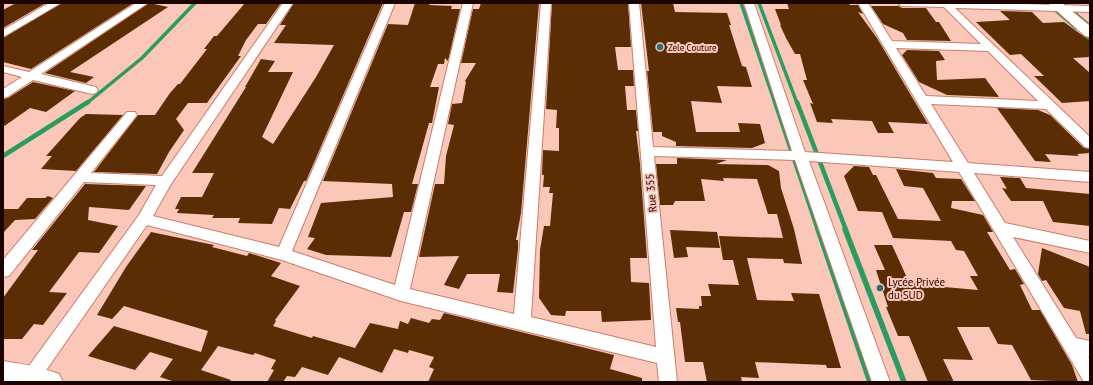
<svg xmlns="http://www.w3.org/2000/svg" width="1093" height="385" font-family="'PT Sans',sans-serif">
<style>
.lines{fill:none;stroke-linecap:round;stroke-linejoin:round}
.stream-far2{stroke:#2b9b61;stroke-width:3.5}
.stream-far1{stroke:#2b9b61;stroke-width:4.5}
.stream{stroke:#2b9b61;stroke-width:5.5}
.building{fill:#5a2d05}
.minor-casing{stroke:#cb7d69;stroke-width:2}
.tertiary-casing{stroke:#cb7d69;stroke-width:2}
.minor{fill:#fff;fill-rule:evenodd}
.tertiary{fill:#fff;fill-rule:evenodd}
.poi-dot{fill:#296e7e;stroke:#fac7b9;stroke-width:1.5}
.labels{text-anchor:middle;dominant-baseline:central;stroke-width:4;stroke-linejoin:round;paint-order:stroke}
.far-poi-label{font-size:9px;fill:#1c0300;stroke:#fac7b9;text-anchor:start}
.street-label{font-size:11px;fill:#1c0300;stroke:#fac7b9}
.poi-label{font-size:11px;fill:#1c0300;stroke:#fac7b9;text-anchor:start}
</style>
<rect width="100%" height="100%" fill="#fac7b9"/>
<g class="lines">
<!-- stream-far2 -->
<path class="stream-far2" d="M741 3 775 103
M759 3 797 103
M1047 3 1076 28
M1063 3 1090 26
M1083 34 1090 39
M87 103 142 58 195 3"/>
<!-- stream-far1 -->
<path class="stream-far1" d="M775 102 818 230
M797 102 846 230
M3 156 88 102"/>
<!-- stream -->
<path class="stream" d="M818 229 870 382
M845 229 904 382"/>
</g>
<!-- building -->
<path class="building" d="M16 3H46L3 28V10Z
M62 3 132 4 31 69 3 62V38Z
M149 3 168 7 70 72 94 77 86 83 45 73Z
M245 3H281L266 24H258L246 40 238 56H241L207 103H188L176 119 184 130 169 152 157 174 94 172 138 115H155L170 93 178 84H180L207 49H204L214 36H217Z
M294 3H383L306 181H304L290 209 279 208 272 224 238 223 240 218H212L214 215 177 213 179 209H175L181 197H202L214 173H192L246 87H245L261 59 275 61 268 72H293L262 137 273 144 316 77 334 45 274 43 286 25H280Z
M415 3H430L429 5 452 6 451 9H460L448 61 445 58 444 64H438L430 87H439L432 123H429L412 184H418L411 212H404L391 257 326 255 307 249 315 238 308 237 321 203 393 197 392 184 323 181 388 24 408 25Z
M481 3 538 4 539 3 521 213 516 240H518V249L513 293 497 292 500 274H467L459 289 444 285 459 256 419 257 435 184H444L446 156 454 125 448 124 452 104 462 103 466 82 465 81 476 63H461L473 9H479Z
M552 3H628L631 47H615L618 70H633L634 86H625L627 110H636L638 131H636L640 164 647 258H630L631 282 649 283 651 320 602 322 601 311H566L565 316 551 315 539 298 540 250 544 226H550L553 193H549L550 187H543L544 175H542L543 150 559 151V128H556L557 110 546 109Z
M641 3H673L675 12 727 13 731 25H729L742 66 746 67 752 87 717 86 722 103 691 101 696 132H740L738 123 760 124 765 143 752 148 676 146V142L662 136V132H653L647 71H649Z
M787 3H848L850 5H858L863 14 858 12 877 38 928 124 888 122 894 133H878L872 121 831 119 833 123 817 122 810 103 813 104 803 80H807L800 54H795L786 38 780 25H781L775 9H789Z
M897 5 902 8H926L936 22H939L951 41 907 40 903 33 883 24 871 6H898Z
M1000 11 1032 12 1043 23 1064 22 1090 41V57L1073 58 1090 73V101L1062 103 1034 76H1044L1021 54 1010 55 976 22 1010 20Z
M907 50 939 51 945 60 936 61 937 80 985 78 999 97 947 95 919 82 902 55Z
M33 82 75 91 46 112 30 108 3 127V99L8 98Z
M997 108 1038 110 1050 115 1084 148 1090 149V153L1077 154 1079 156 1045 154 1051 162 1035 161Z
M86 114 123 115 76 171 41 169 52 156H46L80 118Z
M677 158 727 160 716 164 768 165 779 171 781 188 794 229 802 264 784 263 783 259 747 258 757 300 794 301 791 293 819 294 841 368H827L826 365 755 362 759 378 741 377 742 382H707L703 362H685L680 322H678L676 308 699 309V306H702L701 296H711L708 284 739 285 733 260H723L719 236 783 238 777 214H768L757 179 723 178 724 181 701 179 705 201H675L673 205H660L656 164H677Z
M854 166 869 167 873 175H876L898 219 941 221 923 188 904 186 896 169 933 173 936 178 961 179 975 201H952L951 208 983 215 993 232H987L1010 270 1015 269 1024 284 1020 285 1032 310H1040L1072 365 1078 382 1031 380 1012 345 998 344 989 327H957L973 360 943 359 954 382H928L909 336H898L886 307H888L876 270H885L874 245H892L909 282 940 283 944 287 978 290 970 276H978L964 251 956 250 951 241 893 238 882 212 858 211 844 176Z
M1000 177 1020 178 1026 188 1090 194V226L1053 222 1043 201H1011L1002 188 1007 189Z
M85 184 146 186 129 210 89 207 88 220 118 226 99 253 79 252 49 292 67 293 43 325 34 324 22 339H3V298L38 250H32Z
M48 196 53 198 35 219 15 220 3 233V209H18L27 198H45Z
M670 230 717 232 720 248 686 247 688 257 674 258Z
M151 232 214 245 212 247 247 256 249 253 281 263 271 276 300 286 275 320 276 321 273 326 312 338 313 336 355 348 370 323 398 329 400 321 408 324 411 318 429 323 432 319 440 320 444 313 614 355 610 369 642 378V382H428L434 369 429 367 434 357 409 350 408 353 394 349 382 373 339 357 328 375 302 367 295 377 287 376 283 382H267L274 370 271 369 276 360 255 353 253 355 218 346 201 370 231 380 230 382H175L160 377 173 359 150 352 135 370 88 356 114 326 201 352 208 331 124 306 112 319 97 315 126 267Z
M1042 248 1090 267V334H1086L1080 311 1064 308 1046 280 1042 281 1038 274Z"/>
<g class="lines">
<!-- minor casing -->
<g class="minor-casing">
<path id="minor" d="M49 3H61L3 37V30Z
M136 3H148L41 74 96 87 98 90 96 93 92 94 33 80 7 97 3 98V89L22 77 3 72V66L29 72Z
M283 3H293L171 184 153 216 279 247 385 3H395L292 251 395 285 463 3H473L410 289 514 314 541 3H551L531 317 656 347 629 3H639L653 147 792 151 744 3H754L805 152 953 162 858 3H868L892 41 981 44 944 7 902 6 897 3H995L1090 6V12L955 8 1090 137V148L1085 147 1046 109 931 104 968 163 1090 172V182L974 173 1005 223 1090 241V253L1013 237 1076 338 1090 341V357L1088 356 1090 360V382H1084L959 172 809 161 890 382H872L795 160 654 156 677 382H659L657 363 401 301 282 260 147 225 38 382H26L23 376 26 370 139 215 156 185 84 182 9 276 3 277V260L127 112H135L137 115 91 173 162 176ZM896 48 988 51 1038 101 926 96Z"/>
</g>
<!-- tertiary casing -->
<g class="tertiary-casing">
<path id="tertiary" d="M1048 3H1062L1090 26V37L1085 36Z
M3 361C23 364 41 367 59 374L63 382H3Z"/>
</g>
<!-- minor -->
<use href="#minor" class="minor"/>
<!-- tertiary -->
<use href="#tertiary" class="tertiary"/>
</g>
<!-- markers -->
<g class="poi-dot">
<circle cx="660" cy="47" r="4"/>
<circle cx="880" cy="288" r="4"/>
</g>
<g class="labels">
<!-- far-poi labels -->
<g class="far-poi-label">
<text x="668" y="47">Zele Couture</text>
</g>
<!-- street labels -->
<g class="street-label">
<text transform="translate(651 193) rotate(-95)">Rue 355</text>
</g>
<!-- poi labels -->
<g class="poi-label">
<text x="888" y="282">Lycée Privée<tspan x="888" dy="13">du SUD</tspan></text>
</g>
</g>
<!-- border -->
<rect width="1093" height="385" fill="none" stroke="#1c0300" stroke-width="8"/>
</svg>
